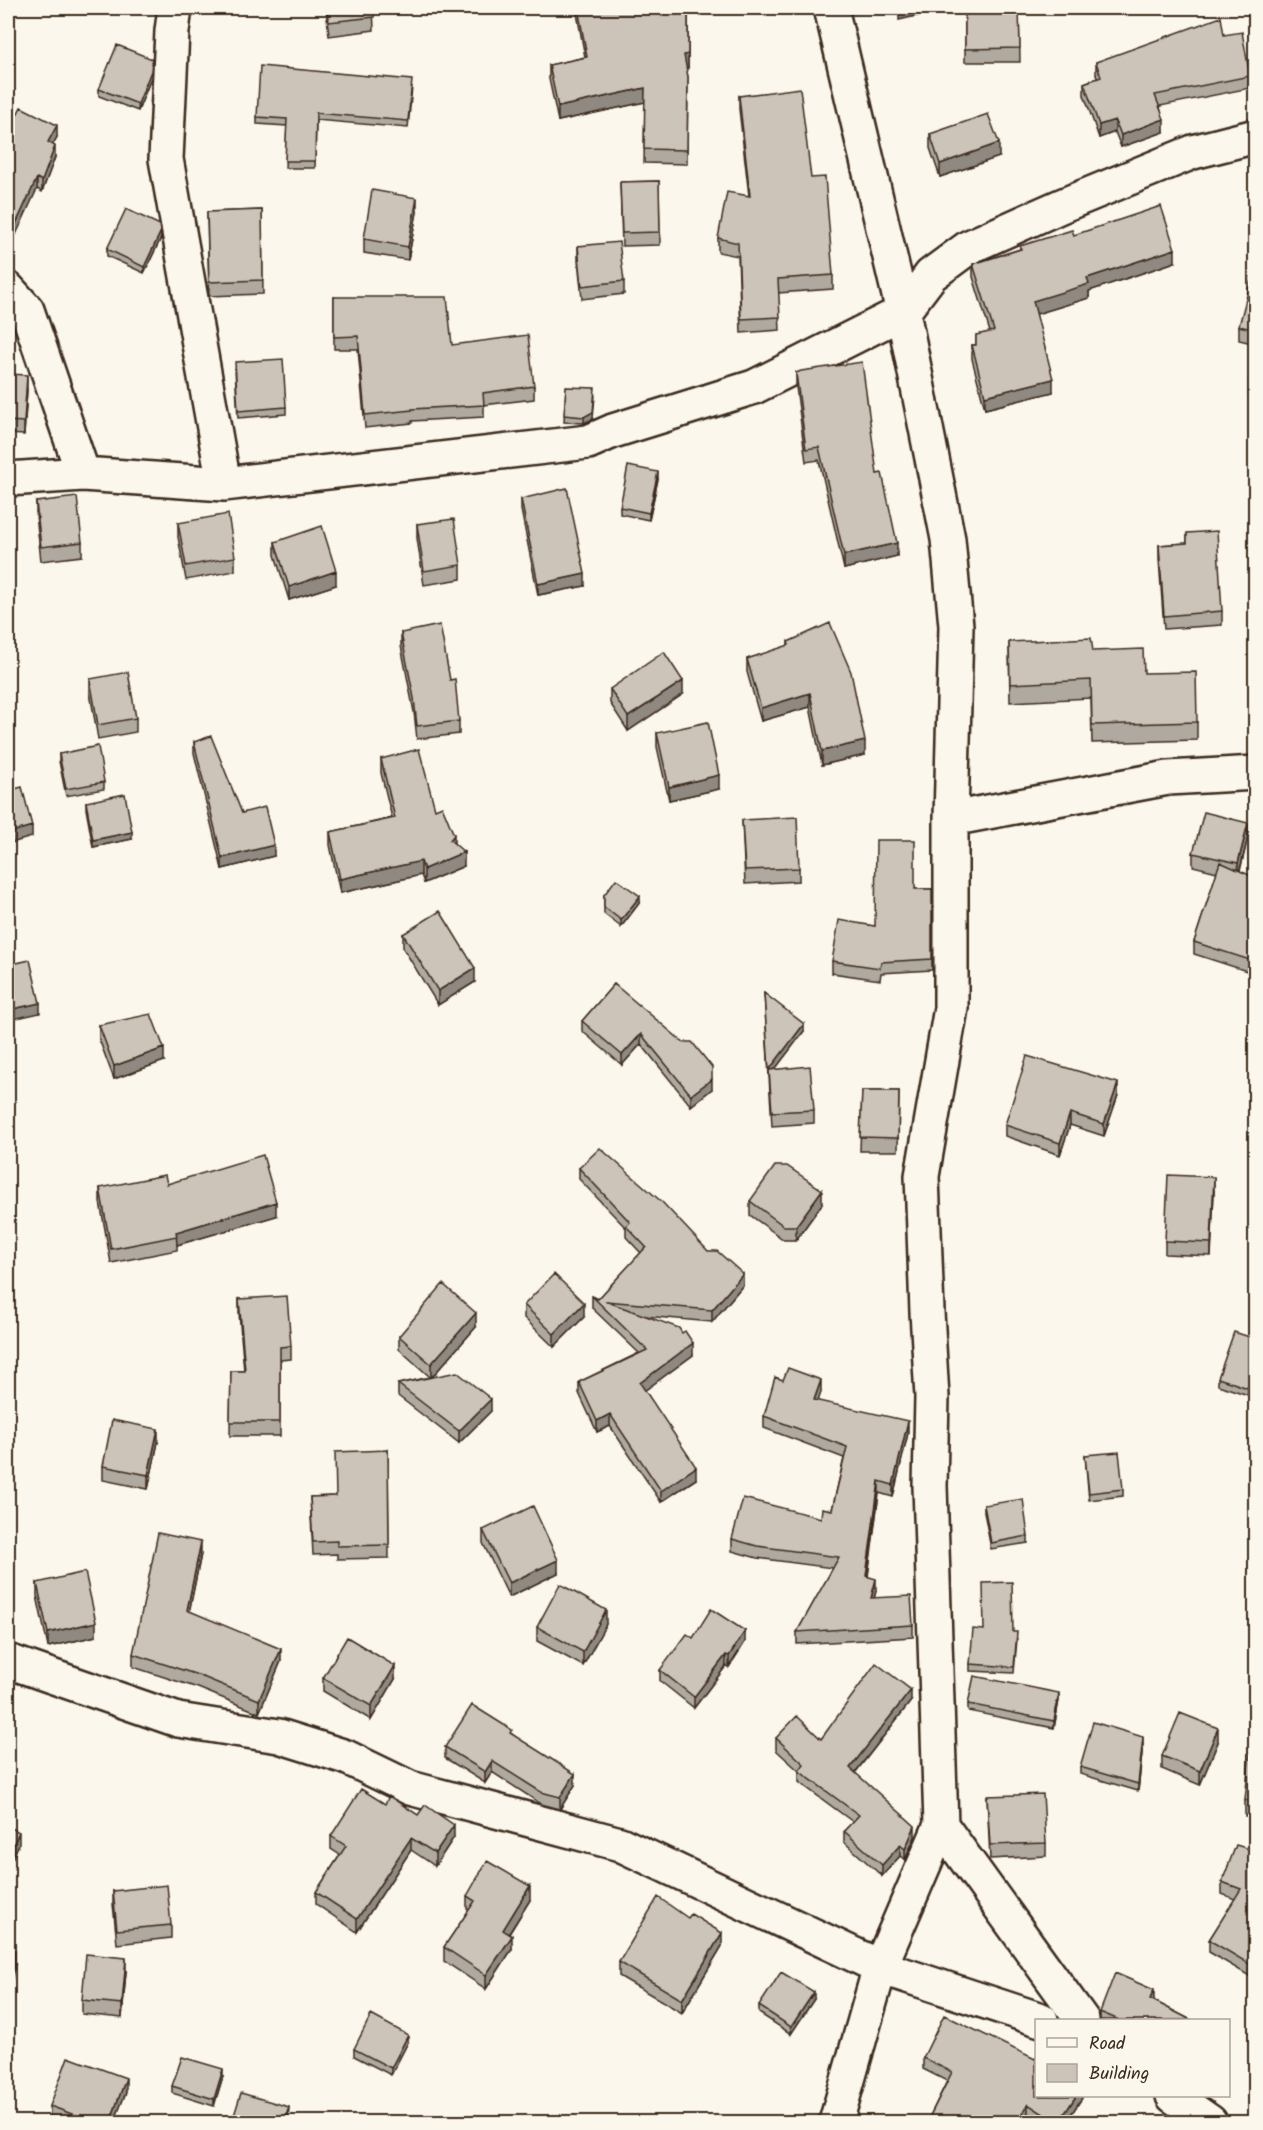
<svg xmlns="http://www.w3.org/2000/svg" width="1263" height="2130" font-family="Kalam,sans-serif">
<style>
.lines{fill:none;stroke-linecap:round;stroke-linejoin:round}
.street-casing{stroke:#3b2a1e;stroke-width:38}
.street{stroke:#fbf7ec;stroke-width:33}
.wall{fill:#afa99f;stroke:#3b2a1e;stroke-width:1.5}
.shaded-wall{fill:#8f8982;stroke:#3b2a1e;stroke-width:1.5}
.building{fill:#ccc4b9;stroke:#3b2a1e;stroke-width:1.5}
</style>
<rect width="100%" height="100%" fill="#fbf7ec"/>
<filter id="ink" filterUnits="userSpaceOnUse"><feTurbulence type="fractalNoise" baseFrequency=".0167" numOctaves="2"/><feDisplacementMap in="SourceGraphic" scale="12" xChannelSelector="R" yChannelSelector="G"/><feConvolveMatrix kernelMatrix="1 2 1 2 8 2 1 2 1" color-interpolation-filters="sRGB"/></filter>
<g filter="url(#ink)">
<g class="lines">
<!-- street casing -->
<g class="street-casing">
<path id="street" d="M175 8 172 31 166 159 224 484
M831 8 903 312 948 539 956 626 951 819V1008L922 1176 927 1312 932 1397 930 1486 941 1825 880 1967 836 2122
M8 289 27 310 83 474
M8 479 83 474 224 484 588 442 613 431 754 387 903 312 931 275 969 247 1061 206 1193 152 1256 136
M951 819 1168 778 1256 773
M8 1661 178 1720 279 1736 346 1757 410 1788 620 1844 880 1967 1041 2020
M941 1825 1082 2020
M1173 2096 1210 2122"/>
</g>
<!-- street -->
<use href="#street" class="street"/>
</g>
<!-- wall -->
<path class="wall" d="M326 8H373L374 30 329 36Z
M576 8H688V68H686L688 77 687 164 644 163 645 102 558 121 549 79V65L585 57Z
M965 8H1019L1020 62H965Z
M1224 35 1250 76V88L1160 106 1164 132 1121 147 1115 132 1099 138 1084 95V83L1097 78 1096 74V62Z
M151 78 138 111 99 96V89Z
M412 87 408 128 316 120 315 168H285L287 126 257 124V117Z
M739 96 811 178 833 275V289L778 293 780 330 741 333 738 256 718 252V238L749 196 739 109Z
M8 133 57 137 53 144 55 157 42 192 37 189Z
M930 134 999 157 940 177 930 148Z
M659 181 660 245 622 246 620 182Z
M262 210 263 294 209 296 207 212Z
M417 212 408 260 364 253V239Z
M1074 235 1175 262 1089 291V298L1036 314 1053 392 985 409 972 359V345H976V335L990 332 973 277V264L1020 249V246Z
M161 238 144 273 107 256V249Z
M578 246 624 281V294L582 299 578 260Z
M1256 277V344L1239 340V326Z
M334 297 452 345 534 386V399L484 405V417L412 421V423L365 428 358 349H334Z
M235 369 286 407V414L238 418Z
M796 373 877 474 897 556 844 569 819 460 806 462 796 387Z
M8 374 27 389 24 435 8 434Z
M1256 380V439L1249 395V381Z
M566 387 593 419 584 423 564 422Z
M658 479 649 520 620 514V507Z
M521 499 585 586 538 595 521 510Z
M36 502 82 542V556L41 561 36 515Z
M178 523 235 557V571L186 580 178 537Z
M417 524 461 565V579L424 585 417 538Z
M1187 533 1222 611V625L1164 629 1159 559V545L1187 543Z
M275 542 336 585 289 600 275 555Z
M401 633 450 680 459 721V734L417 739 414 712 401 646Z
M788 642 865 755 822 765 810 707 761 721 747 672V659L788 646Z
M1009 642 1093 651 1144 673 1197 722V740L1092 743 1091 698 1010 702Z
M90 679 136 718V732L98 739 90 693Z
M610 689 683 694 628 731 610 703Z
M657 733 719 789 669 800 657 747Z
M194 742 242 813 274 856 222 869 194 753Z
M59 754 104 782V789L66 796 59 761Z
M381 759 435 809 454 844 464 866 424 883 421 875 340 893 330 845V832L392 818 381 773Z
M86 802 132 839 93 847 86 809Z
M742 820 799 868V881L745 884Z
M1248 837 1240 871 1253 935 1256 956V974L1194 954V942L1217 872 1193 866V853Z
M915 889H932V970L881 973 880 980 832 973V961L875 926Z
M604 895 640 902 621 927 604 914Z
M403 934 475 982 438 1005 403 948Z
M614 984 712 1089 691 1106 641 1044 622 1065 582 1031V1021Z
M764 993 804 1031 775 1069 814 1110V1123L772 1126Z
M99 1025 164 1061 114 1079 99 1039Z
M862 1091H899L898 1151H860Z
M1118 1095 1104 1136 1070 1125 1060 1155 1005 1136V1125Z
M579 1168 708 1251 743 1285 712 1322 644 1316 693 1355 645 1390 696 1479 661 1502 610 1426 597 1432 579 1393V1382L639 1353 592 1308V1296L598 1299 641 1253 626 1237V1228L579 1179Z
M167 1184 276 1216 177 1245V1250L111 1263 100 1202V1188Z
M1214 1191 1211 1256 1165 1254V1241Z
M750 1201 822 1204 796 1240H784L750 1215Z
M239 1299 291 1346V1359L280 1360V1436H230L231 1371H244L239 1313Z
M524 1305 584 1317 554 1347 524 1318Z
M476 1327 432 1377 491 1411 459 1443 398 1396V1384L430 1377 399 1349V1336Z
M1256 1339V1375L1248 1395 1218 1385V1378Z
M821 1392 818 1401 908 1433 893 1497 879 1493 868 1577 876 1591 874 1598 913 1625V1637L797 1644V1632L833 1568 757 1558 732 1551V1539L821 1518 832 1510 844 1458 764 1428V1416Z
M158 1442 148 1489 103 1480V1466Z
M388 1450 389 1558 337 1559V1554L313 1555 310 1497 335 1496Z
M1085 1455 1123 1489V1496L1089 1500Z
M984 1505 1028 1536V1543L991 1549 984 1512Z
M483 1530 558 1573 509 1597 483 1543Z
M201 1554 189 1611 281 1661 259 1713 198 1688 133 1667V1654Z
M37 1583 96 1636 48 1647 37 1596Z
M606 1624 583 1666 537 1641V1627Z
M984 1630 1013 1632 1017 1639 1014 1673 970 1671V1664Z
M693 1638 745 1642 729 1667 726 1666 694 1708 660 1681V1670Z
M323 1678 395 1679 371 1720 323 1691Z
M1059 1700 1054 1728 968 1711V1704Z
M911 1701 855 1773 915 1837 905 1860 900 1856 882 1876 844 1842V1831L853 1822 799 1782V1771L776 1750V1738L821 1739Z
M512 1734 575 1785 560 1809 541 1804 492 1772 485 1783 445 1758V1747Z
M1218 1742 1200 1785 1162 1769V1756Z
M1256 1742V1832L1253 1831V1817L1245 1816V1800Z
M1143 1744 1138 1791 1080 1774V1767Z
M987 1796 1046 1843V1856L990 1859Z
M385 1804 454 1837 435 1866 411 1850 357 1932 316 1904V1892L340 1855 331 1849V1836Z
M1256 1851V1980L1209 1952V1940L1235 1899 1222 1894V1882Z
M113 1891 171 1925V1938L117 1944 113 1904Z
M467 1896 530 1900 509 1934 512 1949 486 1989 444 1961V1947L469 1910 467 1909Z
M688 1918 722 1946 682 2013 619 1976V1962Z
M126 1971 122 2018 82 2014V2000Z
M814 1999 791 2034 759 2013V2006Z
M1154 2001 1191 2020H1100V2012Z
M408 2042 391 2075 354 2056V2049Z
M923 2058 1082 2096V2098L1066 2122H1038L1028 2116 1024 2122H928V2120L947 2081 923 2069Z
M223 2076 214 2106 172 2093V2086Z
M126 2092 114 2122H57L50 2120V2106Z"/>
<!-- shaded-wall -->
<path class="shaded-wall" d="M688 8V68L684 69V55Z
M921 8H951L899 20V13Z
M152 59 151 78 138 111V104Z
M645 88V102L558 121V107Z
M1164 119V132L1121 147V135Z
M1115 120V132L1099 138V125Z
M57 125V137L48 153V142Z
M999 143V157L940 177V164Z
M55 146V157L42 192V181Z
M37 178V189L8 252V241Z
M417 198V212L408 260V247Z
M161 231V238L144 273V267Z
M1175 249V262L1089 291V298L1033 315V301L1087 278Z
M27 375V389L24 435V422Z
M1053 379V392L985 409V396Z
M595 395 593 419 584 423V417Z
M658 472V479L649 520V513Z
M897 543V556L844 569V555Z
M336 571V585L289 600V587Z
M585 574V586L538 595V584Z
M683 681V694L628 731V717Z
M810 693V707L761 721V708Z
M865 741V755L822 765V751Z
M719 775V789L669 800V787Z
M1248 823V837L1238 877V863Z
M32 826V837L8 844V833Z
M132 832V839L93 847V840Z
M454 835V848L450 840Z
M274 845V856L222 869V858Z
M464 852V866L424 883V869Z
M421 861V875L340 893V879Z
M640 896V902L621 927V920Z
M1256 919V931L1252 937V926Z
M475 968V982L438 1005V991Z
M40 1003V1013L8 1020V1010Z
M804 1024V1031L770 1076 769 1070Z
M641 1034V1044L622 1065V1055Z
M164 1048V1061L114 1079V1066Z
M712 1079V1089L691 1106V1095Z
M1118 1083V1095L1104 1136V1124Z
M1070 1113V1125L1060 1155V1143Z
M1214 1177V1191L1211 1256V1243Z
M822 1190V1204L796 1240V1226Z
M276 1202V1216L177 1245 176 1232Z
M743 1274V1285L712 1322V1310Z
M8 1290H9V1303L8 1304Z
M584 1303V1317L554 1347V1334Z
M476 1313V1327L431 1378V1364Z
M693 1343V1355L640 1394V1383Z
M1256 1368V1375L1248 1395V1388Z
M821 1380V1392L814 1412V1400Z
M491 1399V1411L459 1443V1431Z
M610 1414V1426L597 1432V1421Z
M908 1421V1433L893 1497V1485Z
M158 1429V1442L148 1489V1475Z
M696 1467V1479L661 1502V1491Z
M879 1481V1493L866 1588V1576Z
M201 1542V1554L187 1623V1610Z
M558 1560V1573L509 1597V1583Z
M876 1579V1591L871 1610V1598Z
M606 1610V1624L583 1666V1652Z
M96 1622V1636L48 1647V1633Z
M745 1631V1642L729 1667V1656Z
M281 1649V1661L259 1713V1700Z
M726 1655V1666L694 1708V1697Z
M395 1666V1679L371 1720V1706Z
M911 1690V1701L850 1779V1768Z
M1059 1693V1700L1054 1728V1721Z
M1218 1728V1742L1200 1785V1771Z
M1143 1737V1744L1138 1791V1784Z
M492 1761V1772L485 1783V1772Z
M575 1774V1785L560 1809V1797Z
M454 1825V1837L435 1866V1853Z
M915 1826V1837L905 1860V1849Z
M19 1832V1844L8 1868V1856Z
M411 1838V1850L357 1932V1919Z
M900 1845V1856L882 1876V1865Z
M530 1886V1900L503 1943V1930Z
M722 1933V1946L682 2013V2000Z
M512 1936V1949L486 1989V1975Z
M15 1950V1964L8 1996V1982Z
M126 1958V1971L122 2018V2004Z
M1154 1990V2004L1150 1999Z
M814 1992V1999L791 2034V2027Z
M408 2035V2042L391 2075V2068Z
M223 2069V2076L214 2106V2099Z
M126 2078V2092L114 2122H110Z
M1076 2096H1082V2098L1066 2122H1059Z
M1028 2104V2116L1024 2122H1017Z
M289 2107 288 2122H284Z"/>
<!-- building -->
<path class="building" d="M327 8H373L374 17 329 22Z
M578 8H688V54L684 55 688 77 687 150 644 149 645 88 558 107 549 65 587 57Z
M898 8H921L899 13Z
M965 8H1019L1020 48 965 49Z
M1221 17 1224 35 1242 32 1250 76 1155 95 1164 119 1121 135 1115 120 1099 125 1084 83 1101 77 1096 62Z
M117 45 152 59 151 71 138 104 99 89Z
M260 66 412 80 408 121 316 113 315 161H285L287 119 257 117Z
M800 88 811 178 825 177 833 275 778 279 780 317 741 319 738 243 718 238 727 192 750 196 739 96Z
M21 107 57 125 48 142 55 146 42 181 37 178 8 241V133Z
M988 114 999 143 940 164 930 134Z
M659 181 660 232 622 233 620 182Z
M372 190 417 198 408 247 364 239Z
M1161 206 1175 249 1087 278 1089 284 1033 301 1053 379 985 396 972 345H976V335L994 331 973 264 1021 249 1020 246 1072 230 1074 235Z
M126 209 160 225 161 231 144 267 107 249Z
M262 210 263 280 209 282 207 212Z
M619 242 624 281 582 286 578 246Z
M1252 276 1256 277V330L1239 326Z
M334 297H447L452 345 528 335 534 386 483 393 484 405 412 409V410L365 415 358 336 334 337Z
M283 359 286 407 238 411 235 362Z
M862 362 877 474 882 473 897 543 844 555 819 447 806 449 796 373 801 371Z
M8 374 27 375 24 422 8 421Z
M1256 380V425L1249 381Z
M566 387 595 388 593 412 584 417 564 415Z
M628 466 658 472 649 513 620 507Z
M567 488 585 574 538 584 521 499Z
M77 497 82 542 41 547 36 502Z
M228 514 235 557 186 566 178 523Z
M454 519 461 565 424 571 417 524Z
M322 526 336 571 289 587 275 542Z
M1217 531 1222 611 1164 616 1159 545 1187 543V533Z
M830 623 851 672 865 741 822 751 810 693 761 708 747 659 789 645 788 642Z
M440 625 450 680 455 679 459 721 417 726 414 698 401 633Z
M1091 638 1093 651 1143 649 1144 673 1196 672 1197 722 1092 725 1091 680 1010 684 1009 642Z
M664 652 683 681 628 717 610 689Z
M128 672 136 718 98 725 90 679Z
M708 722 719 775 669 787 657 733Z
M211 736 242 813 265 807 274 845 222 858 194 742Z
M98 746 104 782 66 789 59 754Z
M419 749 435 809 442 806 454 835 450 840 464 852 424 869 421 861 340 879 330 832 395 818 381 759Z
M22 787 32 826 8 833V791Z
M125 794 132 832 93 840 86 802Z
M1204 812 1248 823 1238 863 1193 853Z
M797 817 799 868 745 870 742 820Z
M876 840H915V889H932V959L881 962 880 968 832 961 839 920 875 926Z
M1220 862 1256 878V919L1252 926 1256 962 1194 942Z
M616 879 640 896 621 920 604 907V895Z
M440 911 475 968 438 991 403 934Z
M8 930 12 964 30 960 40 1003 8 1010Z
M614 984 683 1042H692L712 1067V1079L691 1095 641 1034 622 1055 582 1021Z
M764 993 804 1024 769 1070Z
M151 1014 164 1048 114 1066 99 1025Z
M1027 1056 1118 1083 1104 1124 1070 1113 1060 1143 1005 1125Z
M810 1066 814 1110 772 1112 769 1070Z
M862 1091H899L898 1138 860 1137Z
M600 1148 663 1203 708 1251H717L743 1274 712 1310 605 1301 679 1328 682 1333 685 1331 693 1343 640 1383 696 1467 661 1491 610 1414 597 1421 579 1382 647 1350 592 1296 598 1299 646 1247 626 1226 630 1222 579 1168Z
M263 1155 276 1202 176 1232 177 1236 111 1249 100 1188 165 1175 167 1184Z
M775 1166H787L822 1190 796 1226H784L750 1201Z
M1168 1175 1214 1177 1211 1243 1165 1241Z
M554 1274 584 1303 554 1334 524 1305Z
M443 1284 476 1313 431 1364 399 1336Z
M287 1296 291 1346 280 1347V1422H230L231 1371H245L239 1299Z
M1234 1332 1256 1339V1368L1248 1388 1218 1378Z
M788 1368 821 1380 814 1400 908 1421 893 1485 879 1481 866 1576 876 1579 871 1598 911 1596 913 1625 797 1632 839 1557 757 1546 732 1539 743 1498 821 1518 822 1508 832 1510 847 1447 764 1416 775 1377 783 1380Z
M457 1372 491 1399 459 1431 398 1384Z
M112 1420 158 1429 148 1475 103 1466Z
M388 1450 389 1545 337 1546V1541L313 1542 310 1497 336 1496 335 1452Z
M1119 1452 1123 1489 1089 1493 1085 1455Z
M1023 1499 1028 1536 991 1543 984 1505Z
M533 1506 558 1560 509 1583 483 1530Z
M158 1533 201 1542 187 1610 281 1649 259 1700 198 1675 133 1654Z
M85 1572 96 1622 48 1633 37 1583Z
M1012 1582 1013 1632H1017L1014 1667 970 1664 973 1629 984 1630 983 1583Z
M560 1584 606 1610 583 1652 537 1627Z
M711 1609 745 1631 729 1656 726 1655 694 1697 660 1670 687 1634 693 1638Z
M347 1637 395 1666 371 1706 323 1678Z
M876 1663 911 1690 850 1768 915 1826 905 1849 900 1845 882 1865 844 1831 859 1815 799 1771 804 1764 776 1738 797 1716 821 1739Z
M974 1676 1059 1693 1054 1721 968 1704Z
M472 1705 512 1730 510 1733 575 1774 560 1797 541 1792 492 1761 485 1772 445 1747Z
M1180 1713 1218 1728 1200 1771 1162 1756Z
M1093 1722 1143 1737 1138 1784 1080 1767Z
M1251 1740 1256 1742V1816H1253L1254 1801 1245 1800Z
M361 1789 385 1804 389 1796 418 1815 425 1805 454 1825 435 1853 411 1838 357 1919 316 1892 346 1846 331 1836Z
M1043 1794 1046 1843 990 1845 987 1796Z
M8 1826 19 1832 8 1856Z
M1236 1845 1256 1851V1968L1209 1940 1241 1889 1222 1882Z
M487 1861 530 1886 503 1930 512 1936 486 1975 444 1947 475 1901 467 1896Z
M167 1885 171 1925 117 1930 113 1891Z
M658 1897 688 1918 691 1914 722 1933 682 2000 619 1962Z
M8 1949 15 1950 8 1982Z
M86 1954 126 1958 122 2004 82 2000Z
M781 1972 814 1992 791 2027 759 2006Z
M1115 1973 1154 1990 1150 1999 1191 2020H1119L1100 2012Z
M371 2015 408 2035 391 2068 354 2049Z
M944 2015 1035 2059 1036 2057V2096H1076L1059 2122H1056L1028 2104 1017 2122H932L928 2120 952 2072 923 2058Z
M68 2057 126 2078 110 2122H94L50 2106Z
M182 2057 223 2069 214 2099 172 2086Z
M241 2093 289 2107 284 2122H232Z"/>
</g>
<!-- margin -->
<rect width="1263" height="2130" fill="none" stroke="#fbf7ec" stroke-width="30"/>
<rect x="15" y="15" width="1233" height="2100" fill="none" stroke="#3b2a1e" stroke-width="2" filter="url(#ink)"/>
<!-- legend -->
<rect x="1035" y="2019" width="195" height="78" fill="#fbf7ec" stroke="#aea59a" stroke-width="1.5"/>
<rect x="1047" y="2038" width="30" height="9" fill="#fbf7ec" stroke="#aea59a" stroke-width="1.5"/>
<text x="1089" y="2049" font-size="18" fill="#3b2a1e">Road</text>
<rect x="1047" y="2064" width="30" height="18" fill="#ccc4b9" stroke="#aea59a" stroke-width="1.5"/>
<text x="1089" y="2079" font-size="18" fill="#3b2a1e">Building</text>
</svg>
